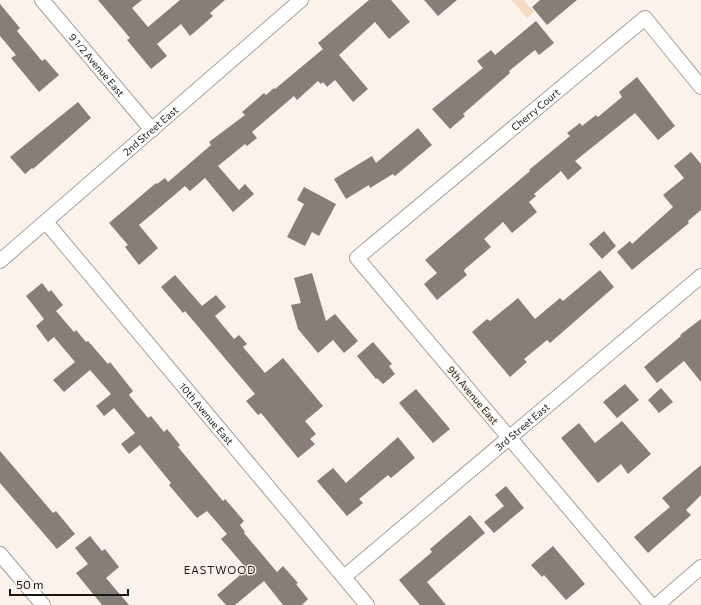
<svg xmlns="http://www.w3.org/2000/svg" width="701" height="605" font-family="Commissioner,sans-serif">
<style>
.green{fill:#f6dbc3}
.building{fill:#867f79}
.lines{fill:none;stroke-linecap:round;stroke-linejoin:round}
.minor-casing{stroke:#a7a099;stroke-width:16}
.minor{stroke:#fff;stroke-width:14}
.labels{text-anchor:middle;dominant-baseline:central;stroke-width:3;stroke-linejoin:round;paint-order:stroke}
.street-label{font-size:10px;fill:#191714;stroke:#faf2eb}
.neighbourhood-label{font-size:11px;letter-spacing:1px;fill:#191714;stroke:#faf2eb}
</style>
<rect width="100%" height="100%" fill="#faf2eb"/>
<!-- green -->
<path class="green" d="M512 0H524L534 12 527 18Z"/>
<!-- building -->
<path class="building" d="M98 0H142L132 8 148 27 180 0H225L210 13 213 16 190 36 181 24 157 44 167 56 151 69 127 40 130 38Z
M369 0H391L410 22 389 39 375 22 339 55 368 89 353 102 335 80 327 87 323 82 321 84 318 81 297 100 294 96 252 132 257 138 247 146 245 144 218 166 239 190 245 184 254 194 233 212 205 178 190 191 185 186 139 225 158 248 139 265 125 247 128 245 109 223 156 183 157 184 165 178 168 182 211 145 209 142 245 115 242 112 264 93 266 95 274 88 275 89 323 49 318 43Z
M424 0H457L438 16Z
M540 0H577L547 25 532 7Z
M0 4 20 28 17 31 42 61 45 59 59 75 39 92 11 58 16 55 0 36Z
M536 21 554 43 539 55 535 50 509 71 510 73 463 114 465 116 450 129 432 109 483 68 477 61 491 50 495 55Z
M637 77 675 126 658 140 635 113 575 161 582 168 568 180 561 171 534 194 536 196 529 202 537 212 512 233 503 222 484 239 491 247 465 269 464 271 467 275 437 300 424 284 437 273 425 260 530 171 529 170 570 136 567 133 580 123 582 126 596 115 598 117 622 97 619 92Z
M78 102 91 118 33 169 32 168 25 174 10 157Z
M418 128 432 145 395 176 393 174 370 188 369 185 346 199 334 179 372 156 376 163Z
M691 152 701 164V210L688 221 689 223 632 270 617 252 630 241 632 244 673 207 663 195 684 178 674 166Z
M304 187 336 204 319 236 312 232 305 246 287 237 304 204 297 200Z
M604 231 616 246 602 259 589 244Z
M600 270 614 287 550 343 547 340 524 359 527 362 510 377 472 332 487 319 490 321 518 298 535 319 560 298 563 301Z
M312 273 326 321 335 314 358 341 344 353 333 340 318 353 298 329 291 305 301 303 294 278Z
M175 275 202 306 216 295 226 307 215 316 234 339 239 335 247 344 243 347 265 373 283 358 323 406 305 421 316 434 310 439 315 444 298 458 261 413 258 415 246 401 255 394 185 311 183 313 161 287Z
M42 283 49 292 51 290 63 305 56 311 74 332 76 330 86 342 88 341 108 364 110 362 133 391 129 395 148 418 151 416 164 432 167 429 180 445 178 447 223 501 225 499 244 521 240 525 245 532 244 533 277 572 283 566 298 583 296 584 308 599 302 605H283L264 581 235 605H226L217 595 247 569 221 539 227 534 207 511 197 518 169 485 171 483 140 445 129 454 121 444 135 433 114 408 104 416 96 406 111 394 90 370 64 392 53 380 75 362 54 337 48 342 36 326 44 319 26 296Z
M701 319V382L684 361 657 383 644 367 681 336 680 335Z
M373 342 392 364 389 366 395 374 383 384 377 378 376 379 357 356Z
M625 384 639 400 617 418 603 402Z
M661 388 673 402 659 413 648 400Z
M416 389 450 429 433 443 399 403Z
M622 421 651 454 628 474 621 464 598 483 561 438 579 423 595 443Z
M398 437 415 458 391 478 388 475 359 499 363 503 347 516 317 481 333 468 346 483Z
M0 451 53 513 56 511 75 534 57 549 0 483Z
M701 465V495L686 510 691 515 648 553 634 537 670 507 662 498Z
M506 486 524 508 494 533 484 522 504 506 495 495Z
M470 515 485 533 427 582 446 605H420L399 580 432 552 430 549Z
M90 536 102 551 105 549 119 567 106 578 129 605H102L76 573 88 564 75 548Z
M553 546 585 584 566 600 544 575 542 577 531 565Z"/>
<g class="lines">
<!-- minor casing -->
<g class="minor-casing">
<g id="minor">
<path id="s1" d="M42 0 152 130"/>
<path id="s2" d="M46 222 367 605"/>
<path id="s3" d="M0 261 301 0"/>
<path d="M0 554 43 605"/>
<path id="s4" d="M344 577 701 276"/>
<path id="s5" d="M651 605 357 258 645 18 701 87"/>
<path d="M657 605 701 567"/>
</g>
</g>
<!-- minor -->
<use href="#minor" class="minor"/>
</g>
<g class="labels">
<!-- street labels -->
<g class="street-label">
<text stroke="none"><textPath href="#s1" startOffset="85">9 1/2 Avenue East</textPath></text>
<text stroke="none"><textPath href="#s5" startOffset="687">Cherry Court</textPath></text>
<text stroke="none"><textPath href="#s3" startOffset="199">2nd Street East</textPath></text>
<text transform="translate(473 395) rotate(50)">9th Avenue East</text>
<text stroke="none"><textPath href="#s2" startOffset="250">10th Avenue East</textPath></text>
<text stroke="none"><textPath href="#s4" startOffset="233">3rd Street East</textPath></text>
</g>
<!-- neighbourhood labels -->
<g class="neighbourhood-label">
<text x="220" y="569">EASTWOOD</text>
</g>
</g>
<!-- scale -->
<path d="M10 589v6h118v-6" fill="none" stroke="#191714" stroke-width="2"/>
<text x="16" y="589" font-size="12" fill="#191714" stroke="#faf2eb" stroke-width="3" paint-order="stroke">50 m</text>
</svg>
